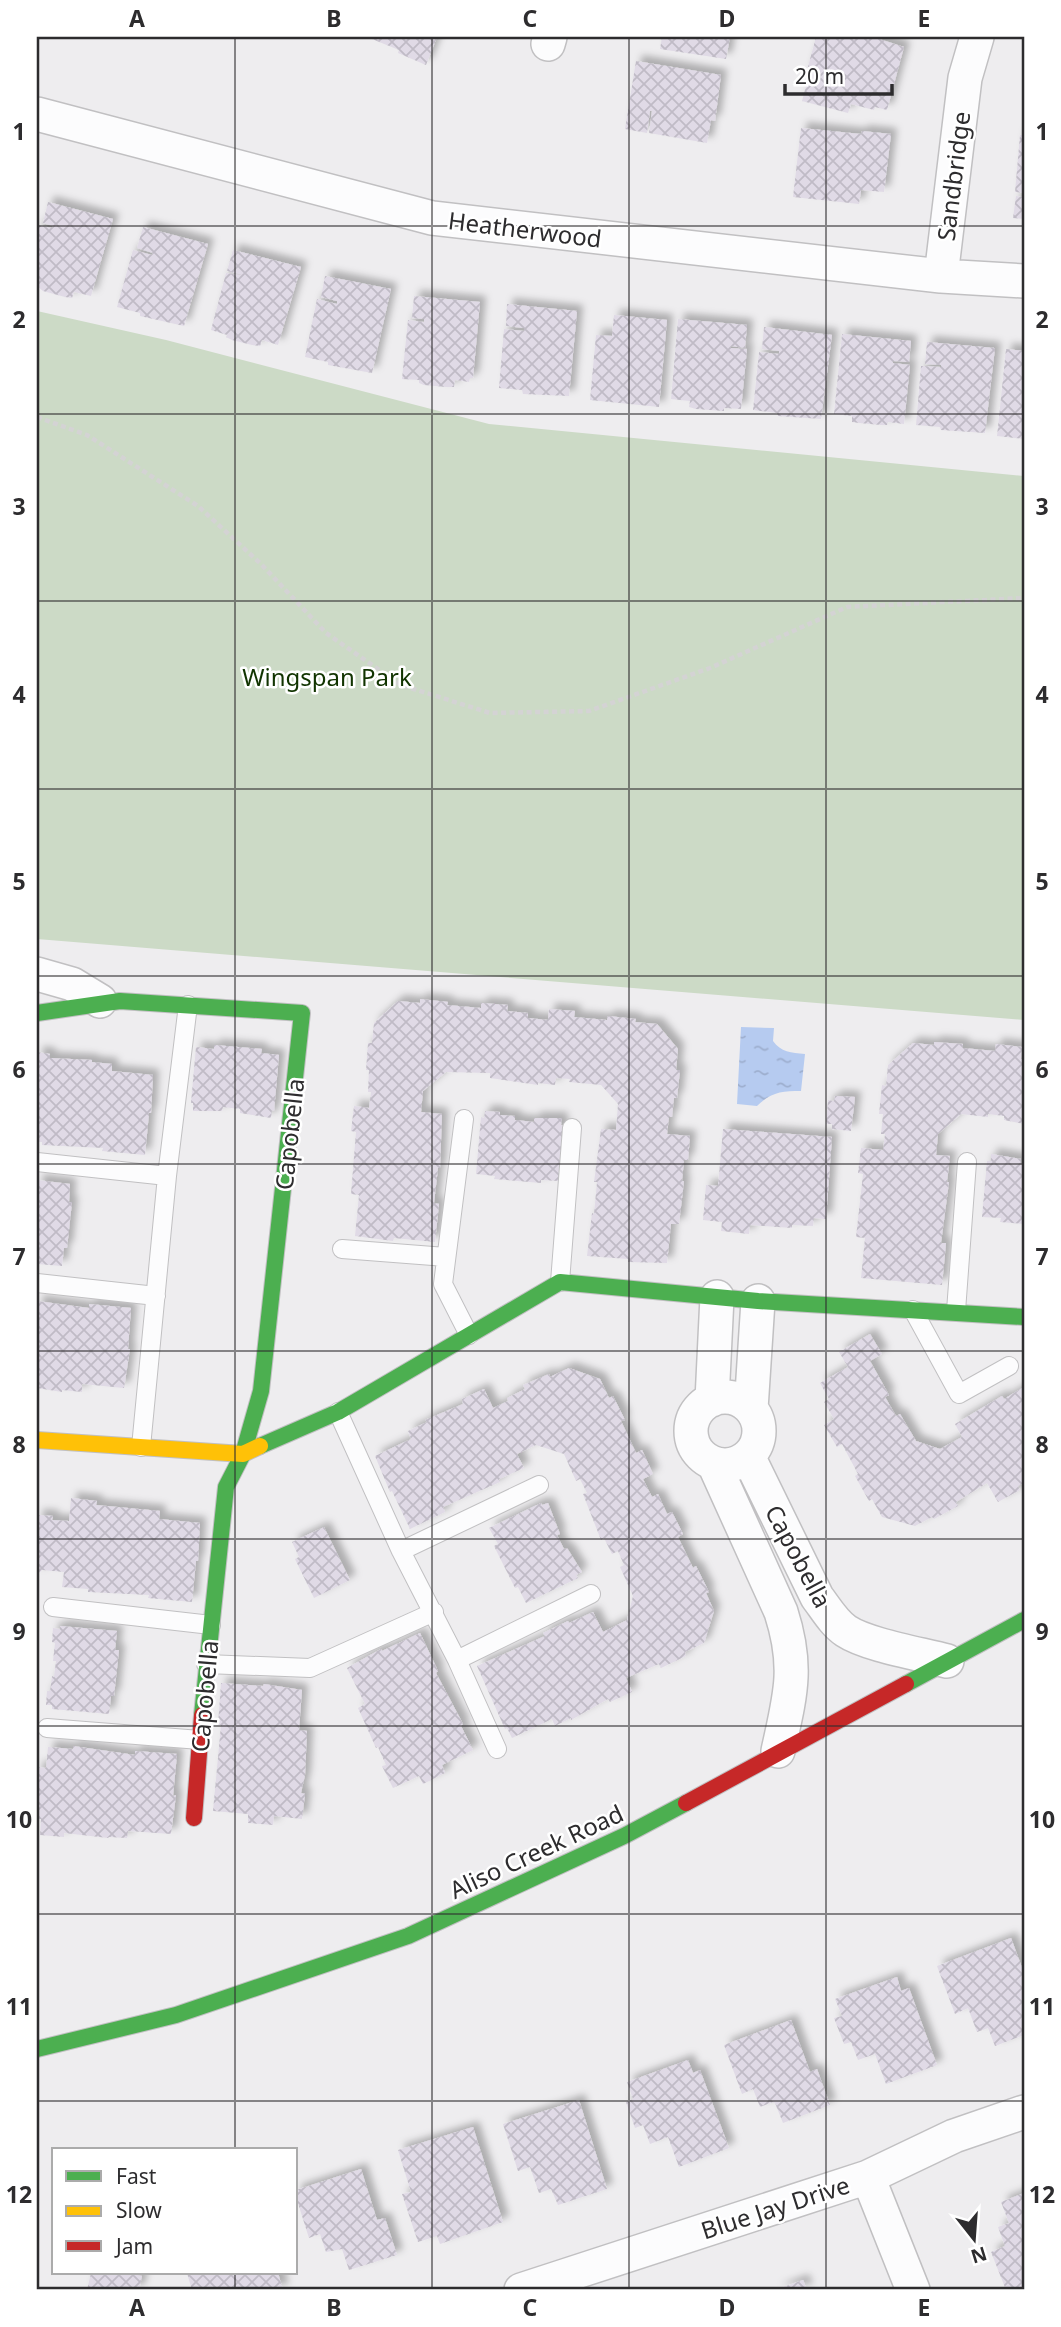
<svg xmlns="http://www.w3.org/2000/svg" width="1061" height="2327" font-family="'Noto Sans',sans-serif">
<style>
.park{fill:#ccdac6}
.water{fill:url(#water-ripples)}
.building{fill:url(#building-cross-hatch);filter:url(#shadow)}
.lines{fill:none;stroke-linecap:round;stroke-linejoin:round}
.lane-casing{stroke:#c1c0c2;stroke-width:20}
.street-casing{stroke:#c1c0c2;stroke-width:36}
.fast-casing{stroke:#c1c0c2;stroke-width:18}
.slow-casing{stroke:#c1c0c2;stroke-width:18}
.jam-casing{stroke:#c1c0c2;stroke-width:18}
.path{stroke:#d4d3d4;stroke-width:4.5;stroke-dasharray:5 3.5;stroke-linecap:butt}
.lane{stroke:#fcfcfd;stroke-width:18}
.street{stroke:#fcfcfd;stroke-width:33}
.fast{stroke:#4caf50;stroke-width:16}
.slow{stroke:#ffc107;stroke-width:16}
.jam{stroke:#c62828;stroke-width:16}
.grid{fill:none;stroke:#2d2c2e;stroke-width:2;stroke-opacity:0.55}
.labels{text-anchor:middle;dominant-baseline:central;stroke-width:5;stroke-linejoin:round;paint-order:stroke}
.street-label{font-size:24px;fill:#2d2c2e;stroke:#fff}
.park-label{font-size:24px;fill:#113400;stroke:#fff}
.neatline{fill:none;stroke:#2d2c2e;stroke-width:2.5}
.grid-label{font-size:23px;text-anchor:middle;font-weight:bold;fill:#2d2c2e}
</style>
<defs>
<pattern id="water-ripples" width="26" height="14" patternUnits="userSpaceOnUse" patternTransform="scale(1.75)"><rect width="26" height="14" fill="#b6cbf0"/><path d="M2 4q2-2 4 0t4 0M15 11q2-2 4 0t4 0" fill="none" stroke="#9daece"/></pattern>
<pattern id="building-cross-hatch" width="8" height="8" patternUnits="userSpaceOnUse" patternTransform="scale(1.75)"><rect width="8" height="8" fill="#e0dae6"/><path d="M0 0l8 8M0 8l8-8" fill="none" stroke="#c0bbc6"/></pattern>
<filter id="shadow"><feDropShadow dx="6" dy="-6" stdDeviation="3.5" flood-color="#0004"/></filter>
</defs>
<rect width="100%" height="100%" fill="#eeedef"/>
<!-- park -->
<path class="park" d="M37 311 166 340 489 424 1024 476V1020L37 939Z"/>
<!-- water -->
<path class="water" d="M741 1027 774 1028 773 1041C781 1052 791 1053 805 1054L801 1091C782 1091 771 1092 757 1106L737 1104Z"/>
<!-- building -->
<path class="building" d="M367 37H437L426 65 398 53 399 50Z
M662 37H730L726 59 660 49Z
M816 37H873L904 47 887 110 875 107 874 110 851 104 848 113 802 101 809 75 806 74Z
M636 61 721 75 715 121 711 120 707 143 649 133 652 111H650L647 133 625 129Z
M801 128 861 134 862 131 891 134 884 192 861 190 859 204 793 197Z
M1020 135H1024V193L1015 192Z
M1016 196 1024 197V219L1013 218Z
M48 202 113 219 91 296 74 292 72 298 65 297 43 291 37 286 38 225 52 228 53 226 43 223Z
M143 227 208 244 184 326 140 316V313L117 307 133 250 152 255 153 253 137 248Z
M233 250 301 267 278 345 262 340 260 346 252 345 232 340 226 337 227 335 211 330 226 273 242 275 227 271Z
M325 276 391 289 372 373 328 365V362L305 357 317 299 337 304V301L321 297Z
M414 296 480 302 473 378H470L469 382 455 380 454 387H446L424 385 419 383V380L402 379 408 320 424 322V319L412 318Z
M507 304 577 311 569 396 523 394 522 390 499 388 504 329 524 331V328L506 326Z
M614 315 667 320 659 407 590 400 596 335 612 336Z
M678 319 747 325 745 348 731 346V348L747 349 741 409 724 408V411L696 409 689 407 690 401 671 399Z
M764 327 832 335 821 419 778 416 777 413 753 410 759 352 779 354V351L762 349Z
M842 334 911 341 909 362 893 361V363L910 365 904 424 888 422 887 425H881L859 423 852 422V416L834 414Z
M927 342 995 348 985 433 941 430 940 427 916 425 921 366 941 367V365L925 364Z
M1006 349 1024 351V439L997 436Z
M420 999 448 1002 447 1005 481 1008V1003L508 1005 507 1011 528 1013V1018L548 1020 549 1009 575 1011 574 1017 607 1020 608 1016 636 1019 635 1022 657 1024 678 1049 676 1070H680L677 1098H674L672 1117H669L667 1134 690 1136 688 1160H684L682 1181H684L679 1224H671L667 1263 628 1262V1259L587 1256 592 1213 594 1214 597 1182H594L601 1129 616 1130 618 1104 601 1085 569 1082 570 1079 556 1078 555 1085 538 1083V1085L490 1078V1073L446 1072 423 1091 421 1112 442 1114 440 1168H438L434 1203 439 1204 435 1242 394 1238 393 1241 355 1236 359 1195 351 1194 356 1132 351 1131 354 1106 369 1108 371 1092H368L369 1070H366L368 1043H372L374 1023 398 1001 420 1003Z
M934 1042 963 1044V1048L995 1051 996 1044 1022 1047 1021 1059H1024V1124L1004 1120V1116L988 1114V1117L961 1114 938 1134 936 1155 950 1156 947 1182H949L941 1243H946L942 1285 861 1278 865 1238 856 1237 863 1174 858 1173 861 1148 883 1150 885 1134H881L883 1114H879L882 1085 886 1086 888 1065 913 1043 934 1045Z
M214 1045 262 1049 261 1053 279 1055 274 1111 272 1110 271 1118 240 1113V1109L223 1107 222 1111H193V1103H191L196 1047 214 1049Z
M37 1052 50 1054V1058L92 1060V1062L112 1064V1071L153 1075 151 1113H149L145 1155 102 1151 103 1148 42 1145V1142H37Z
M835 1096 855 1097 851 1131 832 1129V1124H826L828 1100 834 1101Z
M485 1111 500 1112V1115L515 1116V1120L534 1122V1118H562L561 1125H564L559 1181 541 1180V1183L494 1179 495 1176 476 1174 481 1117 484 1118Z
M723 1129 832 1137 826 1219 814 1218 813 1226 792 1225V1228L750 1225 749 1234 721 1231 722 1222 703 1220 706 1185 718 1186Z
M991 1154 1021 1159V1163H1024V1224L1000 1222 1001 1218 982 1217 987 1161H991Z
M37 1180 70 1184 69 1202H72L67 1248H64L62 1266 37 1264Z
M37 1301 89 1308V1304L131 1308 128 1349H130L124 1388 82 1384V1392L62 1390V1392L37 1388Z
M870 1334 882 1354 870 1361 889 1395 885 1397 896 1416 900 1414 916 1441 940 1449 962 1437 955 1424 1002 1396 1004 1399 1024 1387V1483L1018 1486 1020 1490 998 1502 987 1483 956 1502 958 1506 934 1519 932 1517 915 1526 882 1517 872 1499 869 1501 855 1476 858 1474 842 1444 837 1447 824 1425 834 1419 824 1402 829 1399 820 1383 848 1367 839 1352Z
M569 1368 600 1379 609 1398 613 1396 625 1420 621 1421 636 1453 642 1450 653 1474 643 1479 652 1497 658 1494 667 1514 672 1512 683 1534 678 1537 693 1568 696 1566 709 1592 706 1593 714 1611 704 1643 685 1652 686 1656 661 1668 659 1664 626 1678 632 1692 610 1702 608 1699 571 1720V1718L555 1726 552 1719 512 1738 507 1728 505 1729 477 1666 545 1636 543 1633 568 1621 569 1623 593 1612 603 1632 627 1620 633 1596 620 1567 624 1565 618 1551 612 1554 604 1538 601 1540 583 1494 587 1493 580 1479 576 1481 564 1454 536 1445 517 1454 524 1468 499 1479 500 1482 443 1507 445 1512 410 1529 392 1491 390 1492 375 1456 411 1439 408 1431 427 1422 425 1420 463 1404 462 1399 484 1389 493 1408 508 1401 507 1398 525 1389 523 1385 549 1374 550 1377Z
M71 1498 97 1501 96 1505 160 1511 159 1519 200 1523 198 1561H196L192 1602 148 1598 149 1595 88 1592V1589L62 1587 64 1572 42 1570 37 1575V1515L53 1516 52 1520 69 1521Z
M541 1503 542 1505 548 1503 560 1534 557 1535 564 1549 567 1548 582 1572 576 1575 578 1578 526 1603 518 1587 515 1588 494 1546 498 1544 489 1528Z
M324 1527 350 1580 314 1598 295 1559 299 1557 292 1542Z
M60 1626 117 1631 115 1650H119L114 1696H111L109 1714 52 1709V1705H46L47 1691H50L52 1676 54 1677 56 1661H53L55 1643 52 1642 53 1628 60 1629Z
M420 1633 438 1671 436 1673 463 1724 461 1726 473 1750 442 1765 445 1773 423 1784 419 1776 393 1788 382 1766 386 1765 378 1747 376 1748 358 1708 365 1704 347 1668 381 1649 382 1651Z
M221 1683 263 1686 264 1684 302 1690 299 1730 307 1731 305 1775 301 1793 305 1794 302 1819 274 1816 273 1825 248 1823V1814L213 1811 221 1725H218Z
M73 1746 135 1755V1751L177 1754 173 1796 176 1795 171 1834 128 1831 127 1838 109 1837 108 1838 64 1833V1837L40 1835 41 1819H37V1767L46 1768 48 1747 73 1749Z
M1011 1938 1024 1973V2035L995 2046 988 2028 977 2032 968 2008 955 2014 937 1966Z
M897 1977 901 1991 909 1988 937 2065 886 2084 875 2054 858 2060 851 2042 844 2044 834 2018 842 2016 835 1999Z
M791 2020 810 2072 817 2069 830 2105 783 2123 775 2103 773 2102 760 2107 753 2089 742 2094 724 2045Z
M688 2060 693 2073 700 2070 729 2148 679 2167 668 2137 650 2144 643 2125 635 2128 626 2102 633 2099 627 2082Z
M579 2100 607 2189 558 2205 551 2189 539 2193 530 2167 518 2171 503 2124Z
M473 2127 503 2222 440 2244 437 2236 418 2242 402 2194 411 2192 398 2150Z
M361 2169 377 2220 385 2218 397 2255 349 2270 342 2249 326 2252 320 2234 309 2238 296 2197V2190Z
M1024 2193V2290H1006L991 2252 1005 2246 998 2227 1009 2223 1001 2202Z
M91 2273H129L142 2276 139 2290H87Z
M187 2273H278L283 2290H192Z
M803 2280 807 2290H775Z"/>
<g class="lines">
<!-- lane casing -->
<g class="lane-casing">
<path id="lane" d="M464 1119 443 1284 469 1335
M37 1162 167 1176
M342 1249 446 1257
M560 1282 572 1128
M37 1283 156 1296
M913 1310 959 1394 1009 1366
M956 1311 967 1162
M338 1412 401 1551 457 1660 497 1749
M141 1447 167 1176 188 1005
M401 1551 539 1485
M53 1607 211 1625
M457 1660 591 1594
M206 1664 310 1668 434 1612
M47 1728 200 1740"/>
</g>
<!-- street casing -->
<g class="street-casing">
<path id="street" d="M548 44 550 37
M37 114 432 218 941 276 1024 281
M941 276 965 78 977 37
M37 974 72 984 100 1001
M691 1431a34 34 0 1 1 68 0a34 34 0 1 1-68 0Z
M712 1400 717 1297
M751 1409 758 1301
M748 1456 817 1597C826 1609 834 1623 846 1631 867 1645 921 1654 947 1661
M714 1464 781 1612C799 1668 790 1696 778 1751
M868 2177 913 2290
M521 2290 868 2177 954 2136 1024 2112"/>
</g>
<!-- fast casing -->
<g class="fast-casing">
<path id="fast" d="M37 1013 120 1001 302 1013 261 1391 243 1454 226 1487 202 1715
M260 1446 338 1412 560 1282 758 1301 1024 1317
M906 1684 1024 1620
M37 2049 176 2015 408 1936 624 1836 686 1803"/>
</g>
<!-- slow casing -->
<g class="slow-casing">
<path id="slow" d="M37 1440 243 1454 260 1446"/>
</g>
<!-- jam casing -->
<g class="jam-casing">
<path id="jam" d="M686 1803 906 1684
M194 1818 202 1715"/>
</g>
<!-- path -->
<path class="path" d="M37 417 87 435 198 506 261 564 326 633 401 685 490 713 589 711 710 668 847 607 1024 598"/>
<!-- lane -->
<use href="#lane" class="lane"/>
<!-- street -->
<use href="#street" class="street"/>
<!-- fast -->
<use href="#fast" class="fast"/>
<!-- slow -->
<use href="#slow" class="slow"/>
<!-- jam -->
<use href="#jam" class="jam"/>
</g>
<!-- grid -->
<path class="grid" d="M235 37V2150M432 37V2290M629 37V2290M826 37V2290M37 226H1024M37 414H1024M37 601H1024M37 789H1024M37 976H1024M37 1164H1024M37 1351H1024M37 1539H1024M37 1726H1024M37 1914H1024M37 2101H1024M235 2273V2290"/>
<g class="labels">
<!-- street labels -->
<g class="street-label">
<text transform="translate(953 176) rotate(-83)">Sandbridge</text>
<text transform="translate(525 229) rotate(7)">Heatherwood</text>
<text transform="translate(289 1134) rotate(-84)">Capobella</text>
<text transform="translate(799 1556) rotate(62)">Capobella</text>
<text transform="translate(204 1696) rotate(-85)">Capobella</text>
<text transform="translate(536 1851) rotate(-25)">Aliso Creek Road</text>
<text transform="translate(775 2207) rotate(-18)">Blue Jay Drive</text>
</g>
<!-- park labels -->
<g class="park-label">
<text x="327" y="676">Wingspan Park</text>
</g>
</g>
<!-- border -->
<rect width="1061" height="2327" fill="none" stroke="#ffffff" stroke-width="77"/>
<!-- legend -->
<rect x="52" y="2148" width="245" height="126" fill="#ffffff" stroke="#ababab" stroke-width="2"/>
<rect x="66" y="2171" width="35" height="10" fill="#4caf50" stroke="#ababab" stroke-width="2"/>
<text x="116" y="2184" font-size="21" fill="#2d2c2e">Fast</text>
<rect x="66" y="2206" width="35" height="10" fill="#ffc107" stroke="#ababab" stroke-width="2"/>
<text x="116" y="2218" font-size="21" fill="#2d2c2e">Slow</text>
<rect x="66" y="2241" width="35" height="10" fill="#c62828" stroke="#ababab" stroke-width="2"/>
<text x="116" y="2254" font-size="21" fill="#2d2c2e">Jam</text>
<!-- north arrow -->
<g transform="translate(974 2239) rotate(163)" stroke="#ffffff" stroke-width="5" paint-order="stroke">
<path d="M0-5L12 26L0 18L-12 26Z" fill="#2d2c2e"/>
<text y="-10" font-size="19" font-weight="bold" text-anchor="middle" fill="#2d2c2e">N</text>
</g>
<!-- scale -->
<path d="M785 84v10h107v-10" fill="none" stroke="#2d2c2e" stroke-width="3.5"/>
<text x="795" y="84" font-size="21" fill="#2d2c2e" stroke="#ffffff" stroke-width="5" paint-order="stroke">20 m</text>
<rect x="38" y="38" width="985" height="2250" class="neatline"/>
<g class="grid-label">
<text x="137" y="27">A</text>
<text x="334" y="27">B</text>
<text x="530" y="27">C</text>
<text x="727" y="27">D</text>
<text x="924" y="27">E</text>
<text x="19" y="140">1</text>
<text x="1042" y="140">1</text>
<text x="19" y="328">2</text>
<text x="1042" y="328">2</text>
<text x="19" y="515">3</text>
<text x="1042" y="515">3</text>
<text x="19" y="703">4</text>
<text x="1042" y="703">4</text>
<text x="19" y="890">5</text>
<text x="1042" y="890">5</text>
<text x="19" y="1078">6</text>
<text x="1042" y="1078">6</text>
<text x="19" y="1265">7</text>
<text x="1042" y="1265">7</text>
<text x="19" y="1453">8</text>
<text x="1042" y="1453">8</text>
<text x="19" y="1640">9</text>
<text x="1042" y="1640">9</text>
<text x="19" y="1828">10</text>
<text x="1042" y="1828">10</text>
<text x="19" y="2015">11</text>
<text x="1042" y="2015">11</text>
<text x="19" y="2203">12</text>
<text x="1042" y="2203">12</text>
<text x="137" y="2316">A</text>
<text x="334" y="2316">B</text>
<text x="530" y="2316">C</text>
<text x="727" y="2316">D</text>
<text x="924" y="2316">E</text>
</g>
</svg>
